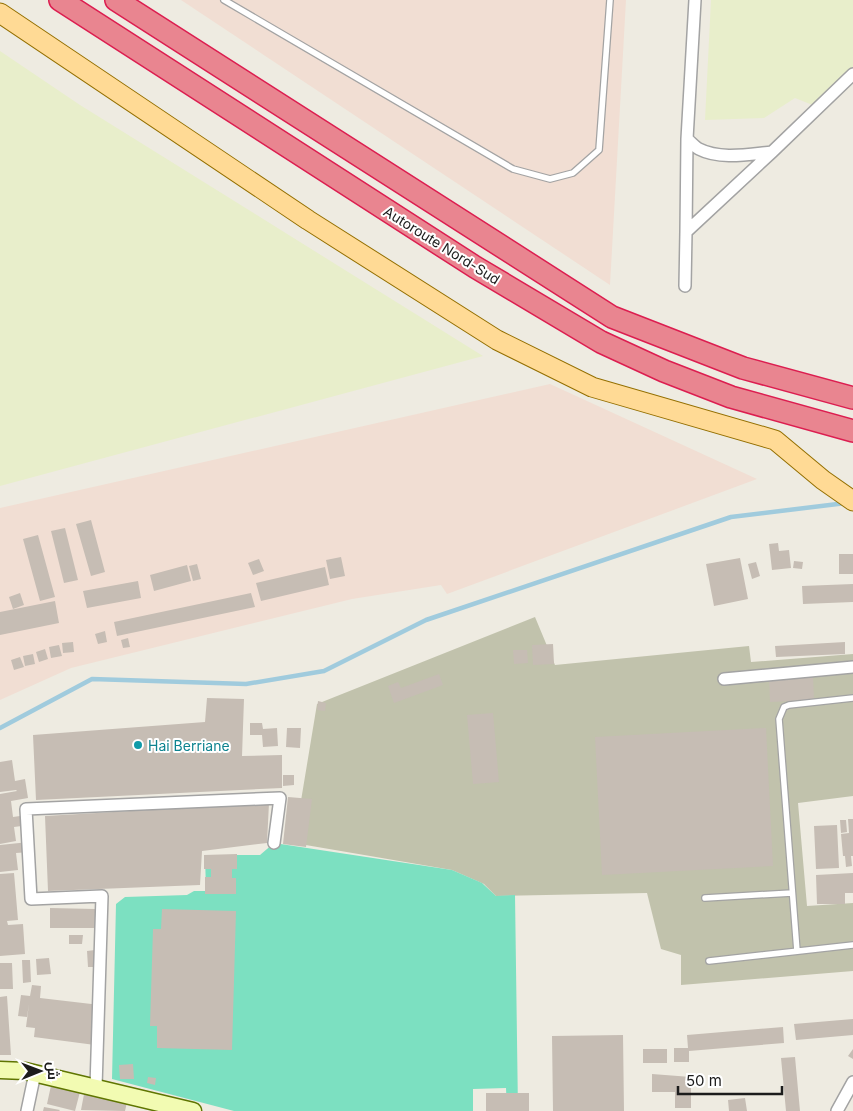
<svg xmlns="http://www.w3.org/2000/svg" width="853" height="1111" font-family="Inter,Cairo,sans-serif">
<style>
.military{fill:#f1ded3}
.construction{fill:#c1c2ac}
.farmland{fill:#e8eecb}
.pitch{fill:#7ce0c1}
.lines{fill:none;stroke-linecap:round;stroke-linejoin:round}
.stream{stroke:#a0cbdd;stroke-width:4.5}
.building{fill:#c6bdb4}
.service-casing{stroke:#a3a3a3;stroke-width:8}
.minor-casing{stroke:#a3a3a3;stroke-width:14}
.secondary-casing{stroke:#5f7501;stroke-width:19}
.primary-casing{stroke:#946f00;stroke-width:21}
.motorway-casing{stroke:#dc1e50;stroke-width:24}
.service{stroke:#fff;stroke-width:5.5}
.minor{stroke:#fff;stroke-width:11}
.secondary{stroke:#f2fbb2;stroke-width:16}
.primary{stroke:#ffda95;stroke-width:19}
.motorway{stroke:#e98590;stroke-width:21}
.culture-dot{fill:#0f9aa8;stroke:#fff;stroke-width:2}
.labels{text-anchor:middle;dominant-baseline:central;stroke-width:4;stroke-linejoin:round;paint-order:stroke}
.street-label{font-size:14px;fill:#1c1c1c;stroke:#fff}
.culture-label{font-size:14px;fill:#0d838f;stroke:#fff;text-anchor:start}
</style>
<rect width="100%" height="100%" fill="#eeebe1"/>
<!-- military -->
<path class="military" d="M181 0H626L610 285Z
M550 384 757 479 447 594 441 585 352 599 71 668 0 700V508Z"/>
<!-- construction -->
<path class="construction" d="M535 617 555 665 749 646 751 662 853 654V796L798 803 807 906 853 903V971L681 985V955L661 949 647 893 496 896 484 884 452 870 294 843 317 704Z"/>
<!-- farmland -->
<path class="farmland" d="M711 0H853V69L815 106 795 98 764 118 705 120Z
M0 51 80 105 483 356 0 486Z"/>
<!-- pitch -->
<path class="pitch" d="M274 843 452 870 482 883 496 896 515 895 518 1111H507L506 1088 473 1089V1111H234L112 1079 116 904 125 897 187 895 194 891H206L205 855H260Z"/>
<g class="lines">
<!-- stream -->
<path class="stream" d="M0 728 92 679 246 684 324 671 426 620 731 517 846 503"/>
</g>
<!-- building -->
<path class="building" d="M91 520 105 572 91 576 76 524Z
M65 528 78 580 64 583 51 531Z
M38 535 55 597 40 601 23 539Z
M778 543 779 551 789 550 791 568 772 570 769 544Z
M839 554H853V574H839Z
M341 557 345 576 330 579 326 560Z
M740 558 748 599 714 606 706 564Z
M259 559 264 571 253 575 248 563Z
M794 561 803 562 802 569 793 568Z
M756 562 760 576 752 579 748 564Z
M197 564 201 579 193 581 189 566Z
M187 565 191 581 154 591 150 575Z
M325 567 329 585 261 601 256 583Z
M138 581 141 598 87 608 83 591Z
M853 584V602L803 604 802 586Z
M20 593 24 605 13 609 9 597Z
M251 593 255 607 117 636 114 622Z
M55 601 59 623 0 635V612Z
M105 631 107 642 98 644 95 634Z
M128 638 130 647 123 648 121 640Z
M73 642 74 652 63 653 62 643Z
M845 642V654L776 657 775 646Z
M553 644 554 664 533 665 532 645Z
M59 645 62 656 51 658 49 647Z
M45 649 48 659 39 662 36 652Z
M513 650H527L528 663 514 664Z
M33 654 35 664 25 666 23 656Z
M20 657 24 667 14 670 11 660Z
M439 674 443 685 394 703 388 686 398 682 401 688Z
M813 676 814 700 770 702 769 678Z
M207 698 244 699 242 756 282 755V788L36 800 33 735 205 722Z
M318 701 326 703 325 711 317 710Z
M493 713 499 782 473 784 467 715Z
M250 723H262L263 729 277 728 278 746 263 747 262 735H250Z
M287 728H301L300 748 286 747Z
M766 728 773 866 602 875 595 737Z
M12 760 15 781 25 779 28 798 11 801 13 817 27 815 29 825 14 827 16 841 0 844V794L17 791 16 790 0 792V762Z
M283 775H294V785L283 786Z
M288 797 312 799 306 847 283 844Z
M269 803 267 843 202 851 200 885 48 891 45 816Z
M848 819H853V856H851L852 866 846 867 845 856H843L841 834 849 833Z
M840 820H846L847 832 841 833Z
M837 825 839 868 816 869 814 826Z
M29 842 30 852 16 853 18 870 0 872V845Z
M237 854V869H232V878H236V894H205V877H211V869H204V855Z
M14 873 18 920 7 921 8 925 23 924 25 954 0 956V874Z
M853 873V893H845V904H817L816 875Z
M50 908 95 909V928H50Z
M162 909 236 911 232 1050 157 1048V1026H150L153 929H161Z
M69 935H83L82 944H69Z
M95 950 96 967H88L87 951Z
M49 958 51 974 37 975 36 959Z
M22 960H30L31 982 23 983Z
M0 963H12L13 989H0Z
M32 985 41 986 40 998 100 1005 95 1045 34 1037 35 1028 26 1027 29 1004 27 1017 18 1016 21 995 30 996Z
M7 996 11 1055H0V997Z
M853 1019V1035L796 1040 794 1024Z
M783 1027 784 1043 689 1051V1062H674V1048H688L687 1035Z
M623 1035 624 1111H553L552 1036Z
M643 1049H667V1063H643Z
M853 1049V1059L848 1056Z
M795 1057 800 1111H786L781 1058Z
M133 1064 134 1079H120L119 1065Z
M652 1074 691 1077V1108H675V1092H652Z
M148 1077 156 1078 155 1085 147 1083Z
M52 1081 81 1088 75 1111 47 1104Z
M85 1089 128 1098 125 1111 81 1110Z
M486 1093H529V1111H486Z
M745 1098 747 1111H729L728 1100Z
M44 1107 60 1110 59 1111H43Z"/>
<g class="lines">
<!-- service casing -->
<g class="service-casing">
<path id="service" d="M224 0 513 169 550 179 573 173 599 150 610 0
M705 898 792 893
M797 951 779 719 784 707 789 705 853 698
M709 961 853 945"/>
</g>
<!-- minor casing -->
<g class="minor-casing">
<path id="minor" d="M695 0 687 139 686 232 772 152 853 74
M687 139C691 142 695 147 699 149 720 160 750 154 772 152
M685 286 686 232
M724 679 853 667
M96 1087 102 896 31 899 26 809 280 798 274 843
M27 1111 35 1073
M837 1111 853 1082"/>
</g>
<!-- secondary casing -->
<g class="secondary-casing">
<path id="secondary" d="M0 1070 25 1071 193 1111"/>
</g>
<!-- primary casing -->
<g class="primary-casing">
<path id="primary" d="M0 13 308 220 497 340 592 387 775 440 823 480 853 501"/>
</g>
<!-- motorway casing -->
<g class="motorway-casing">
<path id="motorway" d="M60 0 475 267 601 342 664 371 731 397 853 431
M116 0 612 317 743 368 853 398"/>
</g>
<!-- service -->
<use href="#service" class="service"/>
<!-- minor -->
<use href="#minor" class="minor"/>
<!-- secondary -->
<use href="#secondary" class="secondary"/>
<!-- primary -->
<use href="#primary" class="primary"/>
<!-- motorway -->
<use href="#motorway" class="motorway"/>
</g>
<!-- markers -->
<circle class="culture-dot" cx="138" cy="745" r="5"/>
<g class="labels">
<!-- street labels -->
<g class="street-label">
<text transform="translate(442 245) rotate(32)">Autoroute Nord-Sud</text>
</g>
<!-- culture labels -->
<g class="culture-label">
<text x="148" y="745">Hai Berriane</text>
</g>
</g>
<!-- north arrow -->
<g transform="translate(40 1071) rotate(89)" stroke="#ffffff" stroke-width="4" paint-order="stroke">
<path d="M0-4L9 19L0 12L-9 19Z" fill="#1c1c1c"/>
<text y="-8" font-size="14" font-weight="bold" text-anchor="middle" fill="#1c1c1c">ش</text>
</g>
<!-- scale -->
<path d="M678 1086v8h104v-8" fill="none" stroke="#1c1c1c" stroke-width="2.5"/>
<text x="686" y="1086" font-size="15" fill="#1c1c1c" stroke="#ffffff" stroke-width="4" paint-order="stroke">50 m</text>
</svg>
